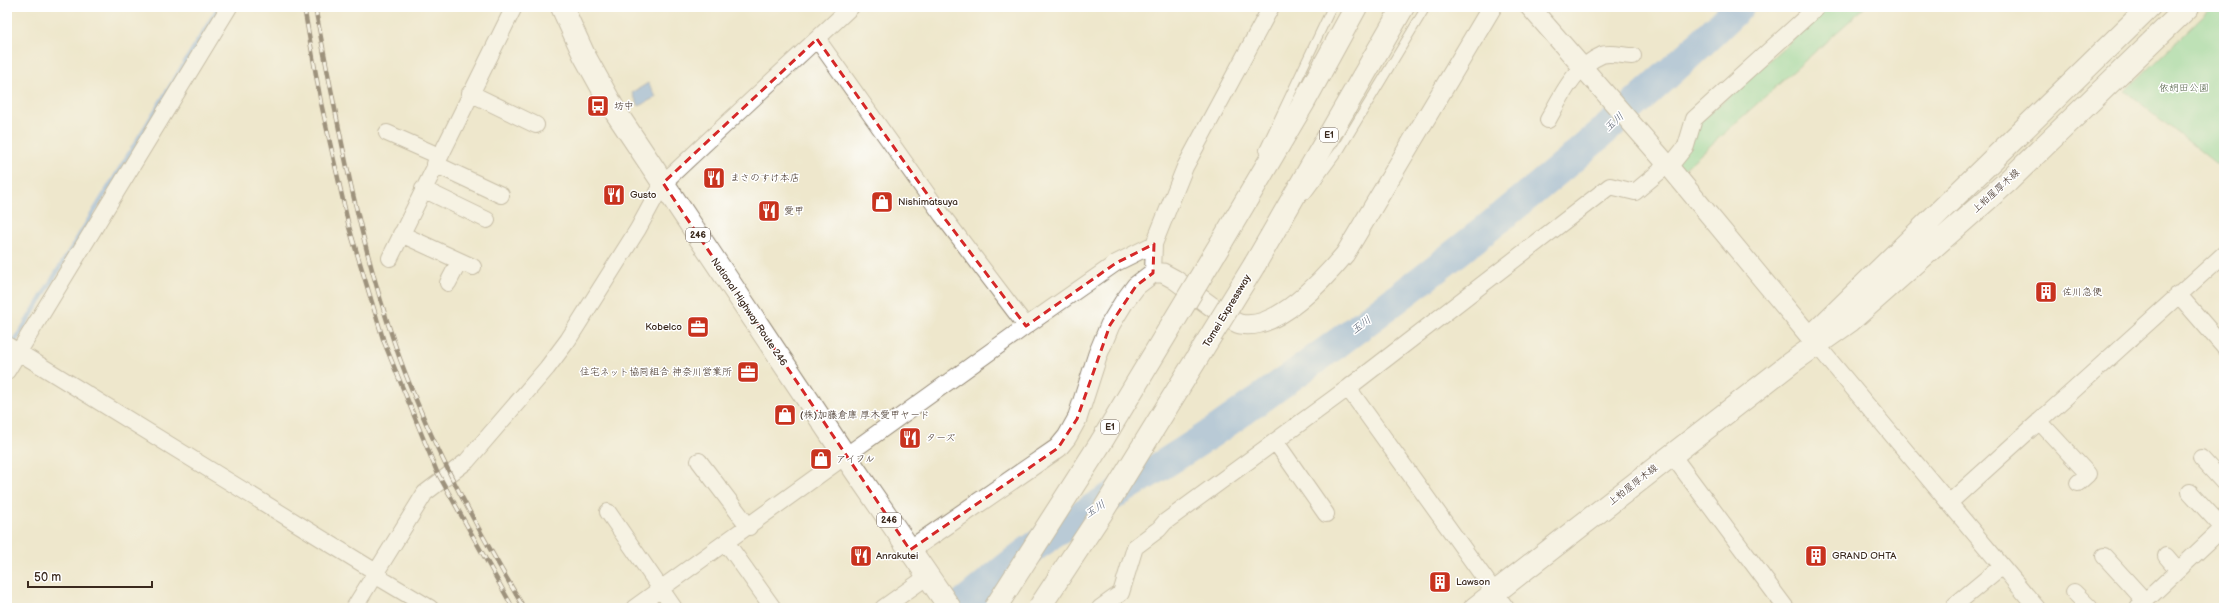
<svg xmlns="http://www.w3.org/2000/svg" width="2231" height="615" font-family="'Balsamiq Sans','Klee One',sans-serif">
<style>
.green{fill:#84d99c;stroke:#60825d}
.water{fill:#78a7e2;stroke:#5a6880}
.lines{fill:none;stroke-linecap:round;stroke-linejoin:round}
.stream{stroke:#78a7e2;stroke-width:5}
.river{stroke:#78a7e2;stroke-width:30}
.service-casing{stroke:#948875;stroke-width:10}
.minor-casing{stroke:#948875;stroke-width:18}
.tertiary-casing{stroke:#948875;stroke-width:21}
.secondary-casing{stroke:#948875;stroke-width:24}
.trunk-casing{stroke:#948875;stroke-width:24}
.motorway-casing{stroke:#948875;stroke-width:24}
.service{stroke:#fff;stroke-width:8}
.minor{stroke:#fff;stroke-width:16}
.tertiary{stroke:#fff;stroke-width:19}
.secondary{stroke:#fff;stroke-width:22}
.trunk{stroke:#fff;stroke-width:22}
.motorway{stroke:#fff;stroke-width:22}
.rail-casing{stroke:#3b2a1e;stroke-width:4.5}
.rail{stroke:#fff;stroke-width:3;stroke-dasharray:9;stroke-linecap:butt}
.motorway-bridge-casing{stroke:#948875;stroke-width:24;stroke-linecap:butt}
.motorway-bridge{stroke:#fff;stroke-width:22}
.marked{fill:none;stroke:#d62828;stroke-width:3;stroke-dasharray:8 5;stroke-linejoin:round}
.labels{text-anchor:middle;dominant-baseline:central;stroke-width:3;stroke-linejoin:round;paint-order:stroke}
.shield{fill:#fff;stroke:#766a62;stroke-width:1}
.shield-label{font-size:9px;font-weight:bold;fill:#3b2a1e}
.park-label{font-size:10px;fill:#515f44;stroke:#fff}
.poi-label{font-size:10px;fill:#3b2a1e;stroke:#fff;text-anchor:start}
.street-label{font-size:10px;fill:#3b2a1e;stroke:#fff}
.water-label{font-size:11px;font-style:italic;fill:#535c6c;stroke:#fff}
</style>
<rect width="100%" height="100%" fill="#fff"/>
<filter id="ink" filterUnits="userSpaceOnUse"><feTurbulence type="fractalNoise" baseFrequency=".025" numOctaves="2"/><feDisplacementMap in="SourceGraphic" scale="8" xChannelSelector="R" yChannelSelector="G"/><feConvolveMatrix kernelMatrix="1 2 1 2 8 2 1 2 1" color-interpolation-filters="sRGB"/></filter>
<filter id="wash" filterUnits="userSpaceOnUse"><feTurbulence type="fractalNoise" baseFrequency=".012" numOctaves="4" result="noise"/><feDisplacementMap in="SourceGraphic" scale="16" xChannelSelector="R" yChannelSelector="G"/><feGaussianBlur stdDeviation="0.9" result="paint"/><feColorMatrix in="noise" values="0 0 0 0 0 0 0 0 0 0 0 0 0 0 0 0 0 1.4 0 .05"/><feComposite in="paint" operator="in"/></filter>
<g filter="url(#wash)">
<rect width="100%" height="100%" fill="#eee7cc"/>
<!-- green -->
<path class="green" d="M1829 7H1865L1683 170 1676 162 1694 127Z
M2212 7H2224V170L2125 91Z"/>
<!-- water -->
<path class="water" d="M648 83 656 97 639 106 632 93Z"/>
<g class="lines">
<!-- stream -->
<path class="stream" d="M12 346 219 7"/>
<!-- river -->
<path class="river" d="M957 608C979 591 1000 572 1023 555 1086 509 1155 472 1219 428 1402 300 1579 163 1739 7"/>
</g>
</g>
<g filter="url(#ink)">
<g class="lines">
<!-- service casing -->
<g class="service-casing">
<path id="service" d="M1264 150 1332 7
M1307 194 1341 148 1426 7"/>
</g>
<!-- minor casing -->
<g class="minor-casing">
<path id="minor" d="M817 39 942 215 1026 326
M470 93 536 125
M1548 120C1562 95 1574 67 1602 55 1610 52 1625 56 1633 56
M387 133 439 156
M435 164 501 195
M423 189 487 220
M401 234 473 267
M390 258 514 7
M1153 273 1154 244 1185 167 1271 7
M448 283 459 262
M2178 294 2224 347
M1811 338 2037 608
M7 345 376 572 383 580 430 608
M7 371 229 7
M2039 421 2088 474 2078 483
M1275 441 1326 514
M1672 455 1786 608
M2201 458 2224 483
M699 461 749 527
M2190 492 2223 528
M1949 503 2224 254
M608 512 674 608
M726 542 773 608
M2104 556 2145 601
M2166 556 2178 570
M2074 592 2090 608
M1955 605 2002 566
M354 608 425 493 467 461 547 368 568 340 638 229 663 183 851 7
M634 608 1026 326 1116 263 1154 244
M883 608 928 576
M1100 608 1121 593 1135 547 1159 529 1165 522 1348 388
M1506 608 1348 388 1610 186 1635 192 1659 172 1666 163 1674 161 1686 146 1694 119 1817 7
M2138 608 2224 527"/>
</g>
<!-- tertiary casing -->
<g class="tertiary-casing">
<path id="tertiary" d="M1530 7 1666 163 1811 338
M910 550 1058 448 1067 437 1077 419 1098 354 1110 325 1124 302 1136 286 1153 273H1163L1174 279C1186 287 1230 322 1240 324 1276 332 1324 279 1345 254L1492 7"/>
</g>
<!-- secondary casing -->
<g class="secondary-casing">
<path id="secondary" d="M1815 333 2149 7
M1475 608 1792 362 1850 321 2007 182 2188 7"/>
</g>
<!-- trunk casing -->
<g class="trunk-casing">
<path id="trunk" d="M562 7 584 55 615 111 846 457 950 608"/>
</g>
<!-- motorway casing -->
<g class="motorway-casing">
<path id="motorway" d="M1221 243 1303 104 1356 7
M1255 264 1403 7"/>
</g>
<!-- service -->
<use href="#service" class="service"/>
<!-- minor -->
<use href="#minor" class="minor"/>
<!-- tertiary -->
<use href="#tertiary" class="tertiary"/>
<!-- secondary -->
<use href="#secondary" class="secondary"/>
<!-- trunk -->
<use href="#trunk" class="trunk"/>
<!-- motorway -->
<use href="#motorway" class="motorway"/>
<!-- rail casing -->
<g class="rail-casing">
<path id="rail" d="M304 7 321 103 349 227 384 342 437 472 513 608
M315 7C337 120 357 233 394 342 426 436 474 523 524 608"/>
</g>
<!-- rail -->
<use href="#rail" class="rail"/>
<!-- motorway-bridge casing -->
<g class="motorway-bridge-casing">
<path id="motorway-bridge" d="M995 608 1100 444 1221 243
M1039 608 1101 514 1255 264"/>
</g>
<!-- motorway-bridge -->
<use href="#motorway-bridge" class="motorway-bridge"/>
</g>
</g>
<!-- marked area -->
<path d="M0 0H2231V615H0ZM817 39 942 215 1026 326 1116 263 1154 244 1153 273 1136 286 1110 325 1077 419 1058 448 910 550 663 183Z" fill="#eee7cc" fill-opacity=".55" fill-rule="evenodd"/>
<path class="marked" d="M817 39 942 215 1026 326 1116 263 1154 244 1153 273 1136 286 1110 325 1077 419 1058 448 910 550 663 183Z"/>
<!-- icons -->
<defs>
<g id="bus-square" transform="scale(1.15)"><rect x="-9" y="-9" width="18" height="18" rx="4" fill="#c8321e" stroke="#fff"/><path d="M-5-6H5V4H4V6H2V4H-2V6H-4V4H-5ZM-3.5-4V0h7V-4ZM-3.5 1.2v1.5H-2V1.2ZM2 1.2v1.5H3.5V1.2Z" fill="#fff"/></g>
<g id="restaurant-square" transform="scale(1.15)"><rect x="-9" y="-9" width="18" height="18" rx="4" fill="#c8321e" stroke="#fff"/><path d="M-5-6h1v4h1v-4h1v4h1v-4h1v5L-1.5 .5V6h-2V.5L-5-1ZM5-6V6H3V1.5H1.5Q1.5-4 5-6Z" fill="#fff"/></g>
<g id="shop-square" transform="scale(1.15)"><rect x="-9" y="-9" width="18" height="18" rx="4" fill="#c8321e" stroke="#fff"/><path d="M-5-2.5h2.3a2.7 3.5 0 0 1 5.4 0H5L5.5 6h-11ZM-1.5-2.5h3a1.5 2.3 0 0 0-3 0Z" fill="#fff"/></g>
<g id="building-square" transform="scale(1.15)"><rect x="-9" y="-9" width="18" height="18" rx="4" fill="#c8321e" stroke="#fff"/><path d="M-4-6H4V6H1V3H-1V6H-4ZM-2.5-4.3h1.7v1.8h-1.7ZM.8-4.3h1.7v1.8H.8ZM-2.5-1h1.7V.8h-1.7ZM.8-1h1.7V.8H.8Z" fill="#fff"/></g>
<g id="office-square" transform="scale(1.15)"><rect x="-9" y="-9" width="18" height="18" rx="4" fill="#c8321e" stroke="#fff"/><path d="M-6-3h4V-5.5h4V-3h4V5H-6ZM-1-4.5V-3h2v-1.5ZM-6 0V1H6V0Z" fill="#fff"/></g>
</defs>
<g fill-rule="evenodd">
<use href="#bus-square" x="598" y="106"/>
<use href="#restaurant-square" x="714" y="178"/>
<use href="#restaurant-square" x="614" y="195"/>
<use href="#shop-square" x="882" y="202"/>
<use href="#restaurant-square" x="769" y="211"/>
<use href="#building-square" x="2046" y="292"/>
<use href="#office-square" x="698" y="327"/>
<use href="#office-square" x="748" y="372"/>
<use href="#shop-square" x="785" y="415"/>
<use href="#restaurant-square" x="910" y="438"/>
<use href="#shop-square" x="821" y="459"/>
<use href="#restaurant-square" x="861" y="556"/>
<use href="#building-square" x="1816" y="556"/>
<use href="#building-square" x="1440" y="582"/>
</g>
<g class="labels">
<!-- shield labels -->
<g class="shield">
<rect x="1320" y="128" width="18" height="14" rx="3"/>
<rect x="686" y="228" width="24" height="14" rx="3"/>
<rect x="1101" y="420" width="18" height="14" rx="3"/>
<rect x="877" y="513" width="24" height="14" rx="3"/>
</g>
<g class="shield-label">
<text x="1329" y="135">E1</text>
<text x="698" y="235">246</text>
<text x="1110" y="427">E1</text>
<text x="889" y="520">246</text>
</g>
<!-- park labels -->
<g class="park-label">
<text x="2184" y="88">依胡田公園</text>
</g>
<!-- poi labels -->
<g class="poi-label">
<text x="614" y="106">坊中</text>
<text x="730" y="178">まさのすけ本店</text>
<text x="630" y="195">Gusto</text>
<text x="898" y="202">Nishimatsuya</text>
<text x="784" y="211">愛甲</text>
<text x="2062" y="292">佐川急便</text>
<text x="682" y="327" text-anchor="end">Kobelco</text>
<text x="732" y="372" text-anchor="end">住宅ネット協同組合 神奈川営業所</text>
<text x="800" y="415">(株)加藤倉庫 厚木愛甲ヤード</text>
<text x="926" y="438">ターズ</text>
<text x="836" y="459">アイフル</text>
<text x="876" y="556">Anrakutei</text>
<text x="1832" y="556">GRAND OHTA</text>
<text x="1456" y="582">Lawson</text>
</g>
<!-- street labels -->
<g class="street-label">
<text transform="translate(1996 191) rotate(-42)">上粕屋厚木線</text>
<text transform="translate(1227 311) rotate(-59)">Tomei Expressway</text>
<text transform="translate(749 312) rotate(56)">National Highway Route 246</text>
<text transform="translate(1633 485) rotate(-38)">上粕屋厚木線</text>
</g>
<!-- water labels -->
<g class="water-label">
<text transform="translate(1614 122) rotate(-43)">玉川</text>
<text transform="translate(1361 325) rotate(-36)">玉川</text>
<text transform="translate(1095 509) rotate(-33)">玉川</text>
</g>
</g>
<!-- margin -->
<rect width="2231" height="615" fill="none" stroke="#fff" stroke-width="24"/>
<!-- scale -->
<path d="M28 581v6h124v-6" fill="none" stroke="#3b2a1e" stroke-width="2"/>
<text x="34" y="581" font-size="12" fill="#3b2a1e" stroke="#ffffff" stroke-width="3" paint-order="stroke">50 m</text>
</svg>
